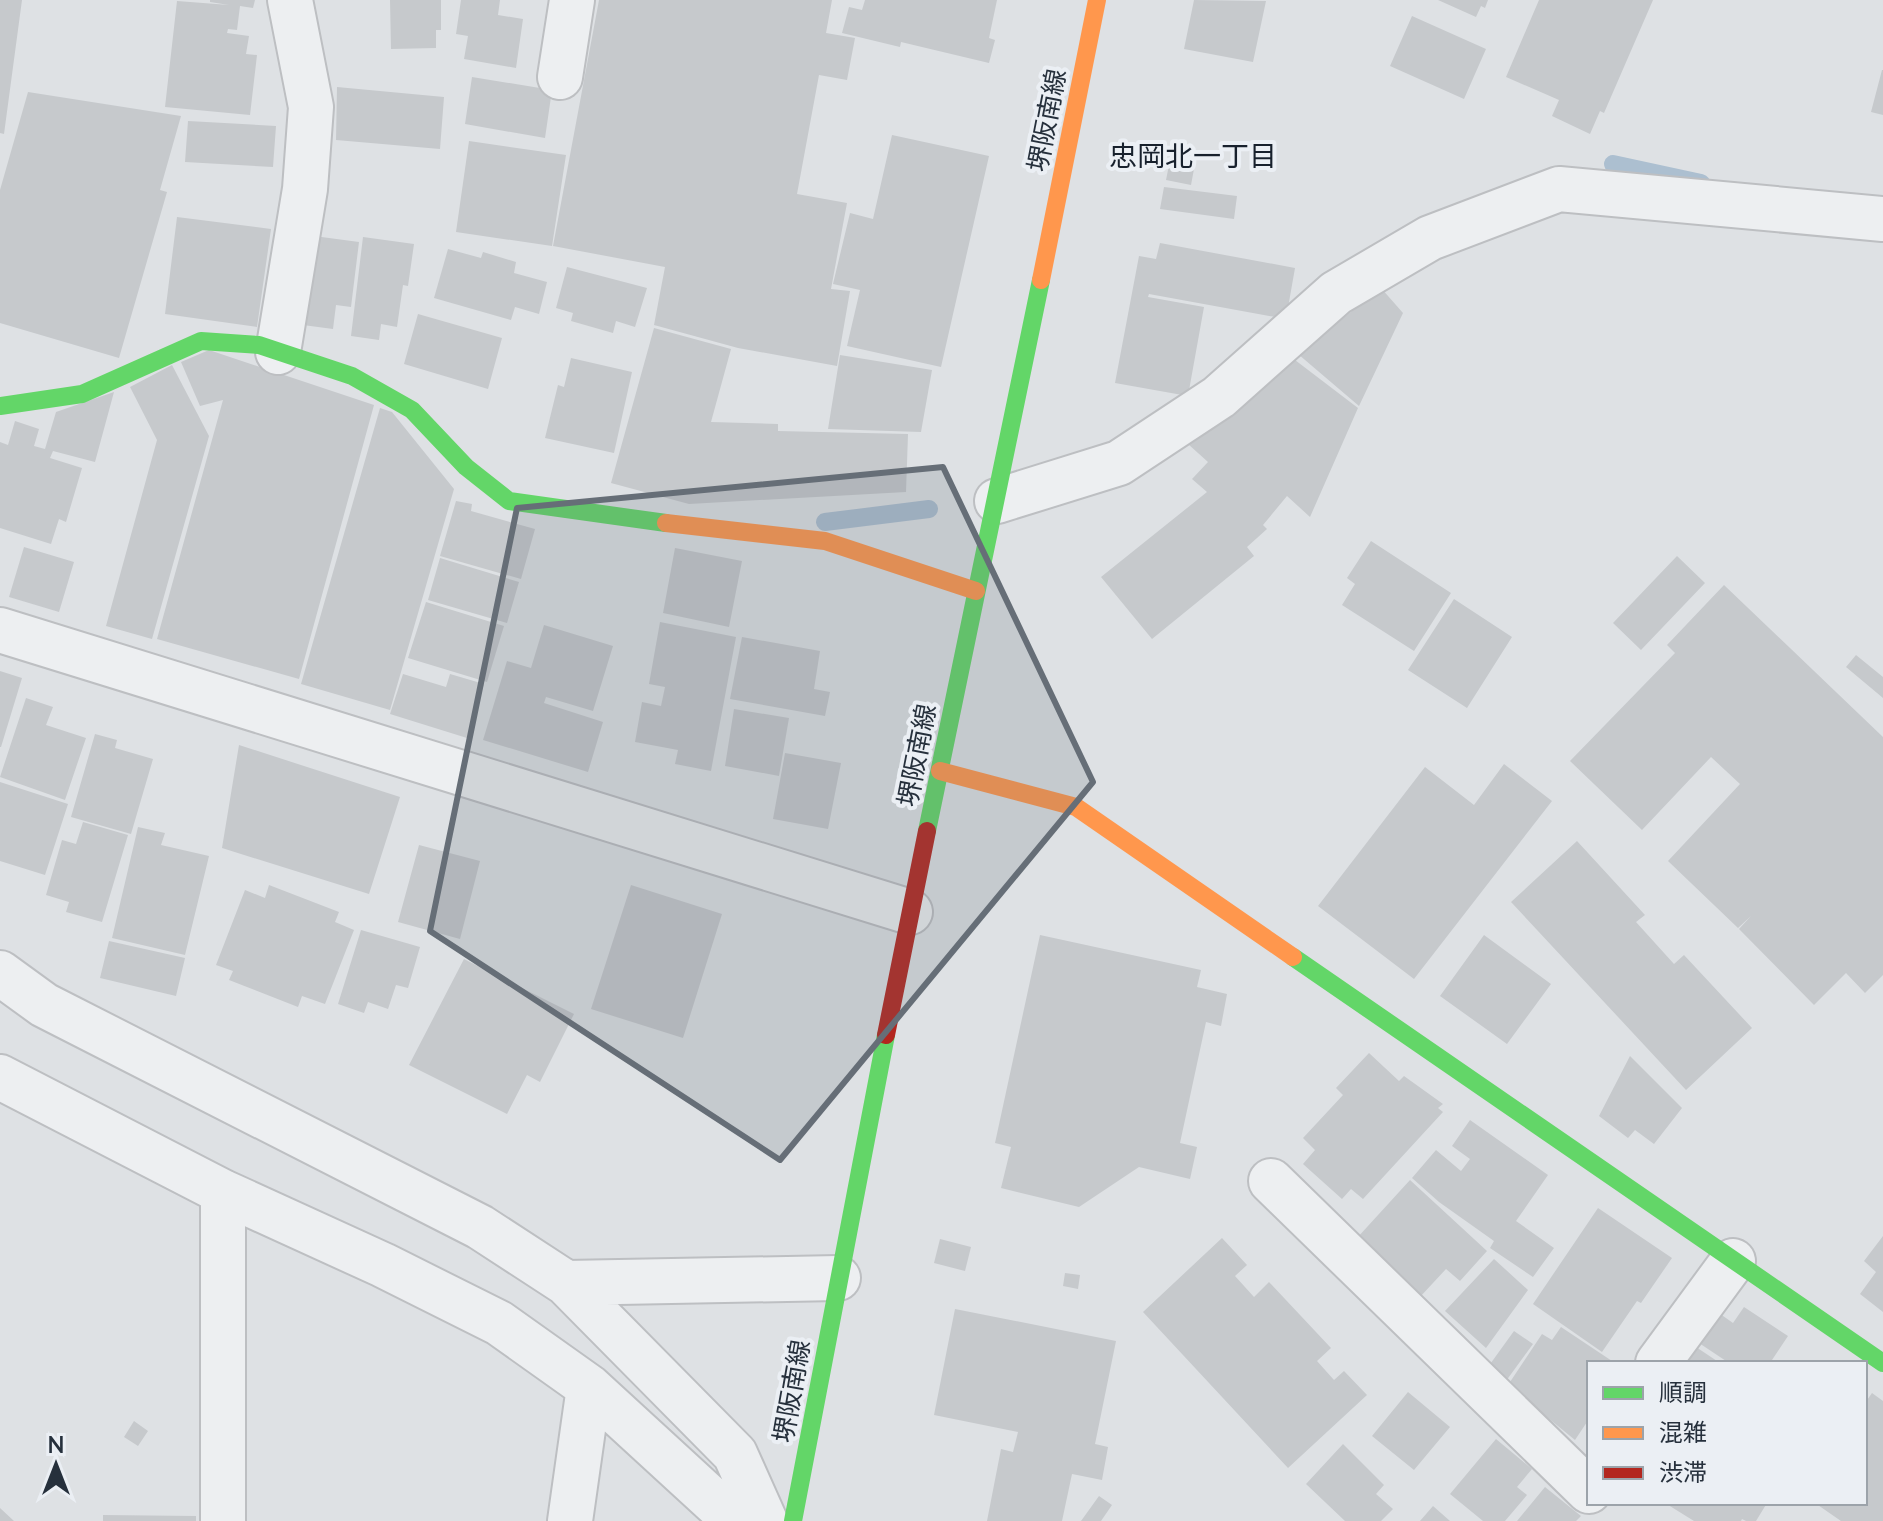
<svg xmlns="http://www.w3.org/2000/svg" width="1883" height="1521" font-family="Lato,'Noto Sans JP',sans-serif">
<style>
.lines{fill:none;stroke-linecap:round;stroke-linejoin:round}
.stream{stroke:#acbfd0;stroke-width:18}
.building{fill:#c6c9cc}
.street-casing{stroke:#bdbfc2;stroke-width:48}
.street{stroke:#edeff1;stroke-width:44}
.fast{stroke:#63d668;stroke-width:18}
.slow{stroke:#ff974d;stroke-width:18}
.jam{stroke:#b3261e;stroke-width:18}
.marked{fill:#666e77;fill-opacity:0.2;stroke:#666e77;stroke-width:6;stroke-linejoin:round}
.labels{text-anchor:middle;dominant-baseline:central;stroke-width:8;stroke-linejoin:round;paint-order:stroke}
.street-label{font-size:26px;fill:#26303c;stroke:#ebeff4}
.neighbourhood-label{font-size:28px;fill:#18212d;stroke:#ebeff4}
</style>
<rect width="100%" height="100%" fill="#dee1e4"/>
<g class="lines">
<!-- stream -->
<path class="stream" d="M1613 164 1701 183
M825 522 929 509"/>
</g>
<!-- building -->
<path class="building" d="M0 0H22L4 134 0 133Z
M210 0H255L253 8 240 6 237 30 228 29 227 33 249 36 246 54 257 55 250 115 165 107 177 1 229 5 210 2Z
M390 0H441V30H436V48L391 49Z
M461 0H500L498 15 523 19 516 68 464 59 468 36 456 34Z
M599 0H832L826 33 855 38 847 80 819 75 797 194 847 203 831 289 850 291 837 366 738 348 654 325 665 267 553 246Z
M865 0H997L989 38 995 40 989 63 901 42 900 47 842 33 849 7 862 10Z
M1194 0 1266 1 1253 62 1184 49Z
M1438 0H1488L1485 8 1481 6 1476 17Z
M1539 0H1653L1604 113 1600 111 1590 134 1552 116 1559 100 1506 77Z
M1412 16 1486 49 1464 99 1390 66Z
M1882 70H1883V115L1871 112Z
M472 77 552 90 545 138 465 124Z
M337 87 444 97 440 149 336 140Z
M28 92 181 116 160 190 167 192 119 358 0 323V190Z
M188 121 276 126 273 167 185 162Z
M892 135 989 156 941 367 847 346 860 290 833 284 850 213 873 219Z
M469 141 566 155 552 246 456 232Z
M1169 165 1194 169 1191 185 1166 180Z
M1164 187 1237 196 1234 219 1160 209Z
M177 217 271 229 257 327 165 314Z
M314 236 359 242 351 307 336 305 333 329 303 325Z
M363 237 414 244 408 286 403 285 397 327 381 324 379 340 351 336Z
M1160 243 1295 268 1286 319 1149 294 1148 297 1204 307 1188 396 1115 383 1139 256 1156 259Z
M448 249 481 258 483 252 516 262 514 273 547 282 539 314 515 307 511 320 434 298Z
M567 267 647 288 635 327 616 321 613 333 571 321 573 313 556 308Z
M1381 288 1403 313 1359 406 1298 354Z
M418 314 502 338 488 389 404 364Z
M654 328 731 349 711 422 778 424V431L908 434 906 492 689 504 611 483Z
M209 350 374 405 299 679 157 639 223 400 200 406 181 362Z
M840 355 932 370 921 432 828 429Z
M571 358 632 372 614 453 545 438 558 385 564 387Z
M1295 360 1358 408 1310 517 1287 496 1263 525 1267 529 1247 547 1254 556 1152 639 1101 577 1207 492 1192 479 1208 462 1188 444Z
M172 365 209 436 152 639 106 626 157 440 130 387Z
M114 392 95 462 53 451 50 458 82 468 66 522 59 519 51 544 0 528V442L8 445 15 421 39 429 34 446 45 449 56 412Z
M380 408 392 412 454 489 390 710 301 684Z
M456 501 472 504 471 511 535 529 521 579 440 556Z
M1371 541 1451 593 1414 651 1342 605 1355 584 1347 578Z
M24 547 74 562 59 612 9 597Z
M675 548 742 561 729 627 663 613Z
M1677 556 1705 583 1641 650 1613 623Z
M440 558 519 582 507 623 428 600Z
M1724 585 1883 737V975L1865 993 1846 973 1814 1005 1739 929 1751 916 1738 928 1668 861 1740 784 1711 757 1642 830 1570 761 1675 653 1667 645Z
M1454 599 1512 637 1467 708 1408 670Z
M426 602 504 626 487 682 408 658Z
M660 622 736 637 711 771 675 764 678 750 635 742 642 702 661 706 665 687 649 684Z
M544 625 613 646 593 711 546 697 544 703 603 722 588 772 483 740 507 661 531 668Z
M742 637 820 651 814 689 830 692 825 716 730 699Z
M1856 655 1883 677V698L1846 667Z
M0 671 22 678 1 747H0Z
M403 674 446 687 450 674 484 684 467 738 390 714Z
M26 698 53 707 46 725 86 738 65 800 0 777Z
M734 709 789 718 779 776 725 766Z
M95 734 117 740 115 748 153 759 131 834 71 817Z
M239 745 400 797 369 894 222 848Z
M785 753 841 763 828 829 773 819Z
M1504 764 1552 801 1414 979 1318 906 1425 767 1474 805Z
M0 782 68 804 45 875 0 861Z
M83 822 128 835 102 922 66 912 69 902 46 895 62 840 76 844Z
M138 827 165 833 161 845 209 856 185 955 112 938Z
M1577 841 1645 915 1636 922 1674 964 1684 955 1752 1028 1686 1090 1511 902Z
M419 845 480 861 460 939 398 922Z
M269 885 339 912 335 922 354 930 325 1004 302 996 298 1007 229 980 233 971 216 965 245 890 265 898Z
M631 885 722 914 683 1038 591 1009Z
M361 930 420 947 408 988 396 985 388 1009 368 1002 364 1013 338 1004Z
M1040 935 1201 970 1197 987 1227 994 1221 1026 1206 1022 1180 1143 1197 1147 1190 1179 1139 1167 1079 1207 1001 1188 1011 1147 995 1143Z
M1484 935 1551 984 1507 1044 1440 996Z
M109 941 185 958 176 996 100 978Z
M464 959 574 1014 540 1082 527 1075 507 1114 409 1065Z
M1369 1053 1399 1081 1404 1076 1443 1104 1438 1108 1443 1112 1363 1199 1351 1189 1342 1199 1303 1164 1315 1150 1303 1138 1343 1095 1336 1088Z
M1630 1056 1682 1108 1654 1144 1635 1130 1628 1138 1599 1116Z
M1470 1120 1548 1175 1516 1221 1554 1248 1533 1277 1490 1248 1494 1241 1439 1202 1412 1178 1436 1150 1461 1171 1470 1159 1452 1146Z
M1410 1180 1487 1251 1460 1281 1446 1269 1420 1297 1357 1238Z
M1598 1208 1672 1258 1641 1303 1637 1301 1602 1352 1533 1304Z
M1883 1236V1312L1860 1294 1876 1272 1864 1261Z
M1222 1238 1247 1265 1235 1276 1254 1297 1269 1282 1331 1348 1317 1361 1334 1380 1344 1371 1367 1395 1288 1468 1143 1312Z
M940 1239 971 1247 965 1271 934 1263Z
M1494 1259 1528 1290 1486 1348 1445 1311Z
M1065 1273 1080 1275 1078 1289 1063 1286Z
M1744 1307 1788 1336 1770 1363H1729L1696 1341 1716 1311 1733 1323Z
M955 1309 1116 1341 1095 1444 1108 1447 1102 1480 1072 1474 1062 1521H987L1001 1449 1013 1452 1018 1432 934 1415Z
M1561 1327 1615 1363H1589V1419L1575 1440 1508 1385 1542 1334 1552 1340Z
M1514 1331 1533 1344 1506 1381 1488 1367Z
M1693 1345 1720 1363H1680Z
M1408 1392 1450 1427 1414 1470 1372 1436Z
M1872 1393 1883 1401V1521H1841L1815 1503H1865V1403Z
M134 1421 148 1431 138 1446 124 1437Z
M1496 1439 1532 1469 1517 1487 1527 1495 1505 1521H1483L1450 1494Z
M1343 1444 1384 1485 1376 1494 1393 1509 1381 1521H1345L1306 1484Z
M1545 1487 1581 1516 1576 1521H1517Z
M1099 1496 1112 1505 1101 1521H1081Z
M1665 1503H1767L1756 1521H1746L1742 1519 1741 1521H1694Z
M1433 1506 1450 1521H1420Z
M0 1508 14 1521H0Z
M103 1515 196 1516V1521H103Z"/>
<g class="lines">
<!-- street casing -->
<g class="street-casing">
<path id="street" d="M560 77 572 0
M278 352 305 189 311 107 290 0
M997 501 1119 463 1219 397 1336 293 1430 238 1559 189 1883 219
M0 630 910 912
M0 973 44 1005 480 1227 566 1283 735 1454 765 1521
M0 1077 223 1192 383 1265 499 1323 589 1387 735 1521
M1271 1181 1589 1491
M223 1192V1521
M566 1283 838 1278
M1658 1363 1733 1261
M570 1521 589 1387"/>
</g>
<!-- street -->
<use href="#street" class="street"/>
<!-- fast -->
<path class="fast" d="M0 406 82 394 201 341 259 345 352 376 412 410 466 467 509 501 666 523
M927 831C964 647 1004 464 1041 280
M1293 957 1883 1363
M793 1521 886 1035"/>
<!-- slow -->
<path class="slow" d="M1041 280 1097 0
M666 523 825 541 976 591
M940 771 1076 807 1293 957"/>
<!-- jam -->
<path class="jam" d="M886 1035 927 831"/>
</g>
<!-- marked area -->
<path class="marked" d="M943 467 1093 782 780 1160 430 931 517 508Z"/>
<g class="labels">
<!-- street labels -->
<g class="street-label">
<text transform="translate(1046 120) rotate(-79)">堺阪南線</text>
<text transform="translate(916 755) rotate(-79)">堺阪南線</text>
<text transform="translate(791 1391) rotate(-80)">堺阪南線</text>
</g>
<!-- neighbourhood labels -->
<g class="neighbourhood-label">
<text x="1193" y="155">忠岡北一丁目</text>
</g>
</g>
<!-- legend -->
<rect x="1587" y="1361" width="280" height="144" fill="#ebeff4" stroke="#9ca3aa" stroke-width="2"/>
<rect x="1603" y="1387" width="40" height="12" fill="#63d668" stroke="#9ca3aa" stroke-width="2"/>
<text x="1659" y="1401" font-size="24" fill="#26303c">順調</text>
<rect x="1603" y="1427" width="40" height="12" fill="#ff974d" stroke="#9ca3aa" stroke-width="2"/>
<text x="1659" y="1441" font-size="24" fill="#26303c">混雑</text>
<rect x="1603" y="1467" width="40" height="12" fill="#b3261e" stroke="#9ca3aa" stroke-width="2"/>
<text x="1659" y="1481" font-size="24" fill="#26303c">渋滞</text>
<!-- north arrow -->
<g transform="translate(56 1465)" stroke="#ebeff4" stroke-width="6" paint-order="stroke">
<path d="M0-6L14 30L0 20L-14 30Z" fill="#26303c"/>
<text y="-12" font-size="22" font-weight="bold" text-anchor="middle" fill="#26303c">N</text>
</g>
</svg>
